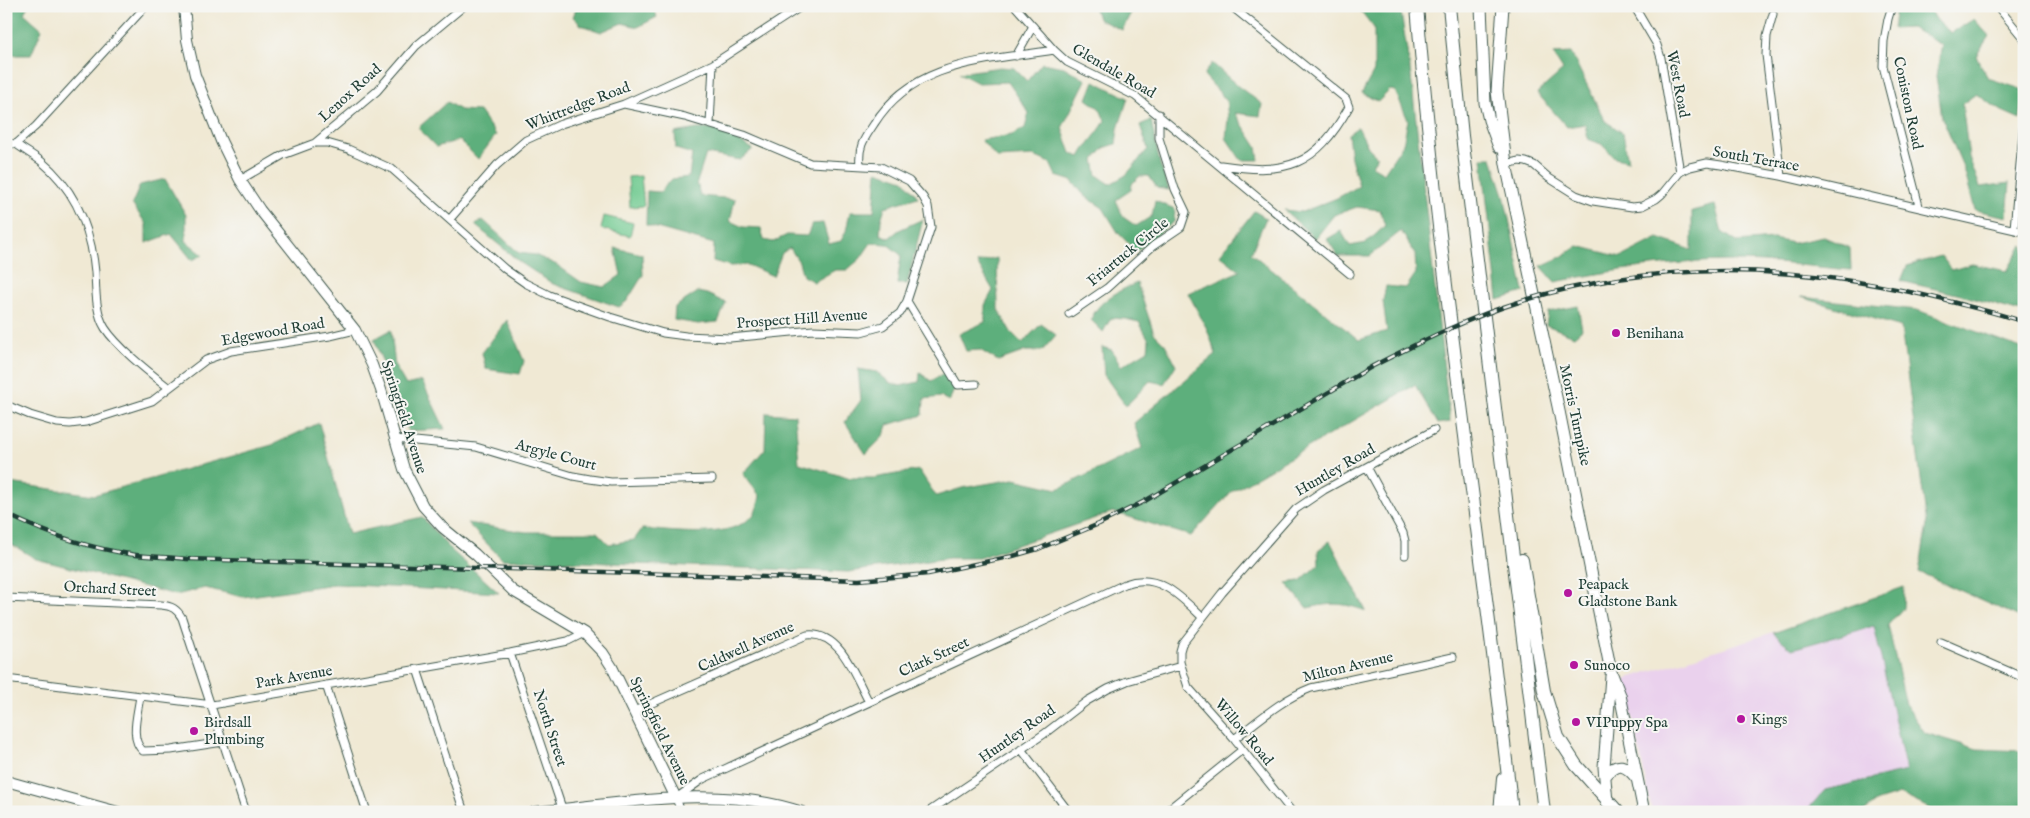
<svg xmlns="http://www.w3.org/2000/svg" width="2030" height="818" font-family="'IM FELL English',serif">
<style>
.built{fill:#ead1ed}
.green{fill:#72cb92;stroke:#488463}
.forest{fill:#5daf7c;stroke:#3e7658}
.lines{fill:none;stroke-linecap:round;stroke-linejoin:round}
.street-casing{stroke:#3e574c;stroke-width:9}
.secondary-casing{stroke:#3e574c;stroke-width:12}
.primary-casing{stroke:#3e574c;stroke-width:13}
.highway-casing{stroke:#3e574c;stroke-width:14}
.street{stroke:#fff;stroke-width:7}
.secondary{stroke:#fff;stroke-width:10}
.primary{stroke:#fff;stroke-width:11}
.highway{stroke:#fff;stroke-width:12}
.rail-casing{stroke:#1f3d34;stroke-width:4.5}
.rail{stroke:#f6f6f2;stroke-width:2.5;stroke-dasharray:8;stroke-linecap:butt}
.poi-dot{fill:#b5179e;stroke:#f6f6f2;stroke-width:2}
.labels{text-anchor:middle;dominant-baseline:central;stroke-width:4;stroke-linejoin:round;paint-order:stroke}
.street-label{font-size:15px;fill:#1f3d34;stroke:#f6f6f2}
.poi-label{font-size:15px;fill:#1f3d34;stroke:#f6f6f2;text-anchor:start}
</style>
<rect width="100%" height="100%" fill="#f6f6f2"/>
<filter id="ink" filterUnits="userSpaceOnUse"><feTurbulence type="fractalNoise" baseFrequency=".02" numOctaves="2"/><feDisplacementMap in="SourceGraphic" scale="10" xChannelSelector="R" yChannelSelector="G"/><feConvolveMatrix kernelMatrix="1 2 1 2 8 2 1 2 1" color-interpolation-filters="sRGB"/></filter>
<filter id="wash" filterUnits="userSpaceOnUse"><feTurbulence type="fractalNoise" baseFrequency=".0096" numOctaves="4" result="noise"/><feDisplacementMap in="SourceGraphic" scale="20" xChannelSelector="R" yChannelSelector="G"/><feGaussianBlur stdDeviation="1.12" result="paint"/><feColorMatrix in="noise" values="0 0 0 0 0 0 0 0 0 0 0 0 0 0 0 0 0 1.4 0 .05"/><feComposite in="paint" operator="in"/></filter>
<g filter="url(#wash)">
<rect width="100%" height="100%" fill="#f0e9d4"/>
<!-- built -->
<path class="built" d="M1879 599 1916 784 1845 812H1652L1625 679Z"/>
<!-- green -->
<path class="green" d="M641 176 644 206 630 207 628 177Z
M604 216 633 223 630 236 601 229Z"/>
<!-- forest -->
<path class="forest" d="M6 6H28L24 13 42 29 31 55H6Z
M577 6H653L657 17 638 27 622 23 601 32 581 25 573 17Z
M1094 6H1133L1134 7 1122 30 1098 19Z
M1357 6H1400L1411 76 1450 422 1438 424 1415 385 1231 492 1191 536 1113 512 979 558H949L848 572 502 559 467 523 526 532H597L609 544 634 540 642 529C672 531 733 541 754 514 757 509 759 501 760 496L743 474 765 449 766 413 795 415 799 463 848 478H874L919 470 936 496 962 488 1014 479 1058 489 1142 448 1134 423 1216 354 1207 329 1188 293 1240 271 1220 255 1254 211 1266 218 1251 253 1359 340 1387 331 1383 301 1386 286 1406 288 1416 273 1415 254 1401 231 1370 256H1338L1327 239 1341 231 1350 246 1366 243 1385 226 1380 210 1357 207 1334 215 1315 239 1284 210 1302 212 1337 198 1359 186 1351 158 1348 134 1358 127 1368 147 1377 156 1372 166 1384 173 1403 144 1408 120 1395 91 1390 90 1378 102 1362 93 1374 71V28Z
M1896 6H1931L1930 10 1935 19 1951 33 1974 19 1989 36 1976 56 1988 78 2024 90 2020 119 2002 111 1976 94 1962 104 1969 157 1980 187 2010 183 2007 217 1975 210 1964 169 1942 118 1936 76 1942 45 1911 28 1893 29Z
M1571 53 1605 121 1623 133 1628 161 1615 158 1601 144 1588 139 1585 124 1567 127 1537 93 1563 70 1553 54Z
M1042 63 1064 67 1086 80 1062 128 1071 153 1080 157C1087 143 1098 134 1105 121L1100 109 1087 99 1094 81 1128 98 1118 129 1116 144 1104 148 1094 160 1097 175 1110 184 1126 175 1148 149 1140 125 1151 120 1160 164 1169 190 1157 188 1149 176H1140L1132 184 1131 190 1116 200 1123 217 1136 226 1152 216 1155 201 1175 209 1174 222 1136 251 1119 234 1103 208 1085 196 1072 181 1056 176 1050 163 1034 156 997 158 981 140 1012 135 1025 128 1029 113 1008 82 978 83 959 73 1000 67 1014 68 1027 81Z
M1212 63 1239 87 1262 104 1260 116 1235 113 1257 147 1259 160H1241L1226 138 1228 118 1226 100 1204 75Z
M447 102 460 110 479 111 496 135 478 159 459 140 436 147 418 128Z
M697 129H717L753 149 740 160 706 154 697 182 700 196 735 199 730 221 743 227 761 228 764 240 773 242 787 235 807 236 812 224 823 223 829 244 841 241 846 231 850 212H874L877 171 904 180 918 197 885 207 881 220 880 234 889 238 899 230 923 219 907 284H897L901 255 887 244 871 243 860 259 847 270H835L814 282 803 276 799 262 790 248 782 253 773 276 748 265 730 266 713 261 714 244 646 225 647 191 660 192 672 179 689 177 692 154 676 149 675 133Z
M2024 146V221H2020Z
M1482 158H1492L1504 195 1524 292 1498 300Z
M165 179 186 215V241L203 255 192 260 171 234 146 243V224L132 204 140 185Z
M1715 205 1722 232 1737 242 1773 239 1793 243 1824 237 1850 248 1851 270C1812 267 1772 261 1733 261 1673 261 1614 270 1555 282L1541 266 1561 257 1578 246 1621 257 1658 238 1692 250V211Z
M483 220 519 253 535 255 557 265 581 282 604 287 621 275 615 248 642 254 643 275 627 301 619 307 553 284 521 263 475 225Z
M2022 245 2024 246V313L1961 295 1901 281 1907 266 1941 256 1952 270 1972 264 2007 271Z
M997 258 998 309 1011 332 1022 343 1041 324 1056 335 1042 351H1026L998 361 980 350 966 351 959 334 985 322V305L993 290 977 263Z
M1137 283 1154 333 1165 344 1176 365 1164 384 1150 381 1126 406 1104 375 1102 347 1112 350 1121 366 1148 350 1149 340 1139 322 1125 319 1111 318 1103 332 1091 320C1097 301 1120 290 1137 283Z
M698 292 707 294 726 303 718 322 698 324 674 320 675 307Z
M1801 297 1917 310 2024 349V619L1919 572 1927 525 1901 327Z
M1578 306 1582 329 1574 336 1546 325 1548 312Z
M507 320 524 361 520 374 486 369 482 353Z
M391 330 395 366 406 385 422 381 445 429 408 431 374 339Z
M858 369 877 372 889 382 900 386 919 382 920 373 931 381 945 373 956 386 949 401 941 397 924 399 923 415 887 425 884 436 866 454 845 422 861 400Z
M319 423 349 534 422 517 451 550 499 593 335 584 243 597 205 588 176 595 36 559 6 541V481L10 483 94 495 272 445Z
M1330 541 1366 611C1341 602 1332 603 1307 608L1286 583 1300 581 1319 564 1318 550Z
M1904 587 1903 608 1888 625 1906 705 1925 733 1977 749 2024 751V812H1937L1900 794 1878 801 1864 812H1805L1825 790 1906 771 1874 626 1792 649 1773 633Z"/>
</g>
<g filter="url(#ink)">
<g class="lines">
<!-- street casing -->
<g class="street-casing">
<path id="street" d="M1015 6 1054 50
M1634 6 1657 45 1661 58 1680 172
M1892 6 1888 19 1884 41 1883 66 1919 206
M1997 6 2024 39
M1773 14 1767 36 1766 55 1781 176
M1016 56 1033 26
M710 124 713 64
M6 143 16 144 36 126 146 6
M315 143H327L348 149 392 169 505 269 525 283 549 295 610 317 663 333 686 336 730 338 813 330 861 332 883 326 900 313 907 301 931 227 928 206 923 197 909 181 881 167 810 163 744 135 685 117 624 104
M16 144C24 150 33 155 41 161 76 190 91 228 95 272 96 289 95 312 105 328 118 348 149 372 169 388
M1506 164 1519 161 1526 162 1534 165 1549 178 1576 195 1593 201 1632 207 1642 206 1656 199 1662 194 1680 172 1690 167 1707 163 1721 165 1781 176 2024 232
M860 165C858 146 864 139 874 124 914 60 987 61 1054 50L1067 62 1135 96 1350 274
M1221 165C1287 175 1315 167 1349 107L1346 99 1231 6
M240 180 283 155 315 143 377 91 416 46 464 6
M450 219 497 165 526 140 561 124 624 104 713 64 802 6
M2014 228 2024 121
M907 301 958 385 976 384
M1069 314 1107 288 1153 246 1181 227 1186 212 1175 189 1159 138V114
M6 405 30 415 57 423 70 424 86 422 152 401 206 360 231 351 330 336 355 330
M395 439 476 447 573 476 590 479 611 482 712 479
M1367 467 1403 533 1405 541V555
M6 598 161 605C172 606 177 609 182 618L246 812
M1941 642 2024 678
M510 653 563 811
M417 669 464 812
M6 679 212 705 510 653 568 641 584 633
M326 685 367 812
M140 696C138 713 129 739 143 751L171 750 223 742
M634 711 807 635C841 631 855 677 869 702
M1234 739C1258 721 1282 699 1311 688L1453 657
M1021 749 1069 812
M681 812 676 798 703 779 1125 584C1158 572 1180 596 1202 617
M928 812 1044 734 1087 701 1108 689 1127 681 1181 666
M1165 812 1242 750
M1292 812 1234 739 1188 687 1180 662V651L1182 644 1222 593 1296 509 1324 490 1434 430"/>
</g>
<!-- secondary casing -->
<g class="secondary-casing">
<path id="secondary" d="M184 6 187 40 195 75 221 141 240 180 260 210 355 330 372 365 381 390 404 469 423 506 442 527 475 554 513 591 584 633 603 653 612 667 676 798
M6 781 118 812
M534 812C621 804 717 783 802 812"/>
</g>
<!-- primary casing -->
<g class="primary-casing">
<path id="primary" d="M1481 6 1485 103 1489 120 1499 147
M1503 6 1497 91 1506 164 1559 411 1611 672 1620 695 1644 812
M1605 776C1617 761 1626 764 1637 779
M1607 802 1604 767 1611 676"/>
</g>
<!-- highway casing -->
<g class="highway-casing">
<path id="highway" d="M1417 6C1439 276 1482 543 1512 812
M1449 6 1462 136 1544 812
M1522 560 1544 691 1558 737 1576 765 1618 812
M1500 812 1503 779"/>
</g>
<!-- street -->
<use href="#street" class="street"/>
<!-- secondary -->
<use href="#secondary" class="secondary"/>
<!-- primary -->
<use href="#primary" class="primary"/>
<!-- highway -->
<use href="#highway" class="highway"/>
<!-- rail casing -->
<g class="rail-casing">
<path id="rail" d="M6 514C47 534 91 549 136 555 153 557 170 557 187 559L859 580 928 574 1013 556 1038 549 1099 524 1145 501 1373 366C1422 341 1470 317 1522 301 1662 258 1803 264 1944 300 1970 307 1998 313 2024 322"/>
</g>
<!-- rail -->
<use href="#rail" class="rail"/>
</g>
</g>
<!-- markers -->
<g class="poi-dot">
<circle cx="1616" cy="333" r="5"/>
<circle cx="1568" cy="593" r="5"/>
<circle cx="1574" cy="665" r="5"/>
<circle cx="1741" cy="719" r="5"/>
<circle cx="1576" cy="722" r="5"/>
<circle cx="194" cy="731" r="5"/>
</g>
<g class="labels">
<!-- street labels -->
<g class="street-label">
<text transform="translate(1114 71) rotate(30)">Glendale Road</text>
<text transform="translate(1678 84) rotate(79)">West Road</text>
<text transform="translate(350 93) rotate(-42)">Lenox Road</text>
<text transform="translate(1908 103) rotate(78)">Coniston Road</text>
<text transform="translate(578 106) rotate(-21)">Whittredge Road</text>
<text transform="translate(1756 159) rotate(10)">South Terrace</text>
<text transform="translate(1128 252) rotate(-39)">Friartuck Circle</text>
<text transform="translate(802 319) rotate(-4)">Prospect Hill Avenue</text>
<text transform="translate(273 332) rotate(-10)">Edgewood Road</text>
<text transform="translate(1575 415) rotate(78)">Morris Turnpike</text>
<text transform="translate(404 417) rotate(72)">Springfield Avenue</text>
<text transform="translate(556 455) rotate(15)">Argyle Court</text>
<text transform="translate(1335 470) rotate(-30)">Huntley Road</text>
<text transform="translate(110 589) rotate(3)">Orchard Street</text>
<text transform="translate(746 647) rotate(-24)">Caldwell Avenue</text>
<text transform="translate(934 657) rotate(-25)">Clark Street</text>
<text transform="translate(1348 667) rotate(-13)">Milton Avenue</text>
<text transform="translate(294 677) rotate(-10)">Park Avenue</text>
<text transform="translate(550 728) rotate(72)">North Street</text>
<text transform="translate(660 731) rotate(64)">Springfield Avenue</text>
<text transform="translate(1244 732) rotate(50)">Willow Road</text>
<text transform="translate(1017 734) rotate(-35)">Huntley Road</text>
</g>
<!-- poi labels -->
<g class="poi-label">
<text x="1626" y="333">Benihana</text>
<text x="1578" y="584">Peapack<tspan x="1578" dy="17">Gladstone Bank</tspan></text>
<text x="1584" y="665">Sunoco</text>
<text x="1751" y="719">Kings</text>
<text x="204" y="722">Birdsall<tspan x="204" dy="17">Plumbing</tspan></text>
<text x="1586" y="722">VIPuppy Spa</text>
</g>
</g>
<!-- margin -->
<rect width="2030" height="818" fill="none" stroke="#f6f6f2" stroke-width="25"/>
</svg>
